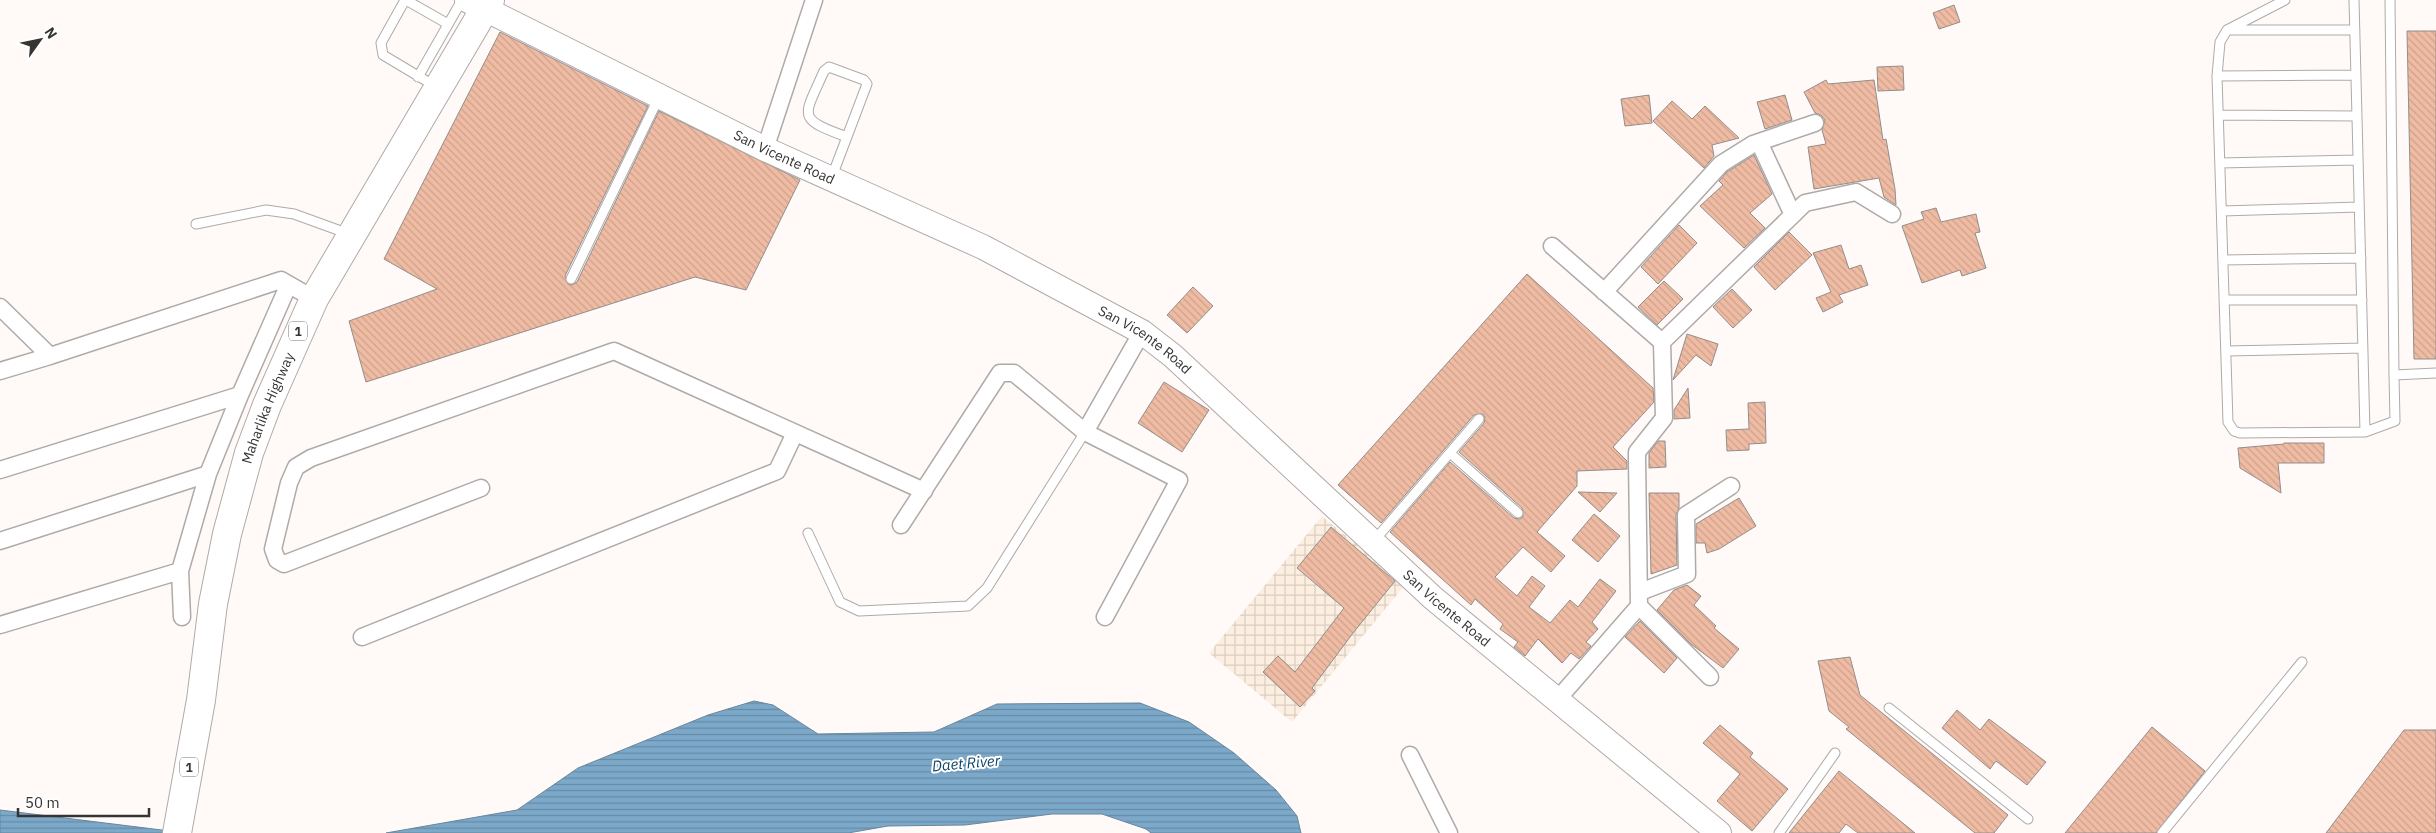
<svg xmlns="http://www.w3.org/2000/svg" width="2436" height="833" font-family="'IBM Plex Sans',sans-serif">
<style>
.industrial{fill:url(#industrial-grid)}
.water{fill:url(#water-rules);stroke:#67869d}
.building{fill:url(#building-back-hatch);stroke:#928e8c}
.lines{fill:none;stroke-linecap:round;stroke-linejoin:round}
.service-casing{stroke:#afaaa8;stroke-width:11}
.minor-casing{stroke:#afaaa8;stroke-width:19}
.secondary-casing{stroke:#afaaa8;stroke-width:26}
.trunk-casing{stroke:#afaaa8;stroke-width:30}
.service{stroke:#fff;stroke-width:9}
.minor{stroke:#fff;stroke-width:16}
.secondary{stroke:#fff;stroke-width:24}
.trunk{stroke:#fff;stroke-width:28}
.labels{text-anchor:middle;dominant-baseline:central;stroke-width:4;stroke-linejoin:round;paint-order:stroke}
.shield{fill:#fff;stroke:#737271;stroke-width:1}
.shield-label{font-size:12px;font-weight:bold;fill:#373534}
.street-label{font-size:14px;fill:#373534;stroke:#fff}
.water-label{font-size:15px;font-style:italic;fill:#0f4668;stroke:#fff}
</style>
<defs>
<pattern id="industrial-grid" width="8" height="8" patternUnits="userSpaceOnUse" patternTransform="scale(1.25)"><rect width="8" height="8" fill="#fcefe1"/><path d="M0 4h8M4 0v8" fill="none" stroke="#d9cec2"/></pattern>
<pattern id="water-rules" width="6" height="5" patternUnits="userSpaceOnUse" patternTransform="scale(1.25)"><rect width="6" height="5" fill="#7ca9ca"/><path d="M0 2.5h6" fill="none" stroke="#668aa5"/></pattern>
<pattern id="building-back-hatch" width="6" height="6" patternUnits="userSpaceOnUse" patternTransform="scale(1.25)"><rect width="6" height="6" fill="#efbba3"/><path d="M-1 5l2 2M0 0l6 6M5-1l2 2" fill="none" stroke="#cea18d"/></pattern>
</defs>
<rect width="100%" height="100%" fill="#fffaf8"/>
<!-- industrial -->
<path class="industrial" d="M1322 516 1405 585 1292 722 1209 653Z"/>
<!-- water -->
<path class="water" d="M754 701 773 705 818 734 934 732 997 704 1140 703 1189 722 1234 753 1276 790 1297 816 1301 833H1151L1146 829 1102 814H1052L965 825 888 826 848 833H386L517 810 578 768 708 715Z
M0 810 186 833H0Z"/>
<!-- building -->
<path class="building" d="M1954 5 1960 22 1939 29 1933 13Z
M2407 31H2436V359H2414Z
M500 32 648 106 565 276 568 284 572 285 577 282 659 111 800 180 746 290 695 277 366 382 349 321 437 289 384 259Z
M1903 66 1904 90 1878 91 1877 67Z
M1826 80 1828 84 1874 80 1883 140 1886 139 1895 189 1896 205 1884 197 1879 178 1814 189 1808 147 1826 144 1822 130 1825 120 1821 115 1815 113 1804 92Z
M1649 95 1652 123 1625 126 1621 99Z
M1785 95 1792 120 1765 129 1757 102Z
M1672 101 1692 119 1705 106 1739 138 1712 145 1714 156 1704 168 1653 121Z
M1754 155 1772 194 1750 213 1765 228 1744 248 1700 206 1723 185 1719 181 1727 172Z
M1936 208 1941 222 1976 214 1980 232 1975 233 1986 268 1962 276 1960 270 1922 283 1902 226 1924 219 1921 212Z
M1679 225 1697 243 1658 284 1641 267Z
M1789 232 1812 255 1775 290 1754 267Z
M1841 245 1849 269 1861 265 1868 285 1839 295 1843 302 1823 312 1816 298 1831 292 1813 253Z
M1527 274 1653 388 1654 402 1613 447 1627 461V469L1577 471V486L1537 532 1565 556 1551 572 1523 547 1495 577 1517 596 1532 576 1545 586 1529 607 1550 623 1570 600 1578 607 1600 579 1616 591 1592 622 1598 629 1586 642 1591 646 1579 659 1571 653 1562 663 1538 639 1525 656 1514 647 1518 642 1500 629 1503 624 1475 599 1471 605 1390 532 1450 462 1514 518 1520 519 1523 517 1522 508 1459 452 1484 423 1485 417 1483 414 1474 415 1381 523 1338 485Z
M1664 281 1683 299 1657 325 1638 307Z
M1193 287 1213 306 1187 333 1167 315Z
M1732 289 1752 310 1733 328 1713 307Z
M1687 334 1718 344 1711 366 1696 355 1673 380Z
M1164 382 1209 410 1182 452 1138 423Z
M1688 388 1690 418 1674 419V410Z
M1765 402 1766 443 1749 444V450L1727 451 1726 430 1749 429 1748 403Z
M1658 441H1665L1666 467 1649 468V453Z
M2284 443H2324V463H2278L2281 493 2240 468 2238 448 2284 444Z
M1578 492 1617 493 1600 512Z
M1649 493H1679V508L1676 515 1677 565 1651 574Z
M1739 498 1756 526 1719 549 1707 553 1705 543H1696V524Z
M1594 514 1620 536 1598 562 1572 540Z
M1331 527 1395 581 1353 633 1312 688 1315 691 1300 707 1263 672 1278 656 1295 672 1344 608 1297 568Z
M1687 585 1701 596 1694 605 1716 626 1714 628 1739 649 1723 668 1691 644 1657 610 1674 590Z
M1640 621 1677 658 1664 673 1625 637Z
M1850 657 1860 695 2008 815 1994 833H1975L1846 729 1849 727 1829 711 1818 661Z
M1957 710 1980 730 1989 719 2046 762 2027 785 1996 761 1990 769 1942 728Z
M1720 725 1753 753 1750 757 1788 789 1752 831 1717 801 1740 774 1703 743Z
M2152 727 2205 771 2156 833H2065Z
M2404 730H2436V833H2326Z
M1839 771 1915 833H1858L1846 824 1839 833H1789Z"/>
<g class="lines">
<!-- service casing -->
<g class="service-casing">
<path id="service" d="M405 0 381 43 383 55 435 86
M406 0 448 24
M2285 0 2227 30 2220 42 2217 76 2228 422 2234 431 2240 433 2365 432 2395 421 2394 375 2436 373
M2354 0 2365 432
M2390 0 2394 375
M2230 30H2355
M2217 76 2356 75
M418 77 462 0
M2219 115 2357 116
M2220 163 2358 160
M831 179 867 84 864 80 829 67 824 71C804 117 795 118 847 137
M2222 211 2359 207
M196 224 266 210 294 214 349 234
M2223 260 2361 258
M571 279 659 97
M2224 300H2362
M2226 351 2363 348
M1450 453 1518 513
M808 533 840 602 859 611 968 606 987 588 1085 432
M1373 542 1479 419
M1889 708 2028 819
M1779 833 1835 753
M2162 833 2302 662"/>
</g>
<!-- minor casing -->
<g class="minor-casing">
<path id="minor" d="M1759 142 1792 213
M765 149 814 0
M1552 246 1662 342
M1604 292 1721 164 1753 144 1815 123
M0 307 50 356 281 280 314 299
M0 371 50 356
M1085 432 1142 332
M0 470 240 395 288 286
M481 488 284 564 277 560 273 549 289 483 296 467 311 458 614 351 924 491
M901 525 1000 373H1014L1085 432 1179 480 1105 617
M0 541 208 474 240 395
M1640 592 1687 574 1686 515 1731 486
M1639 606 1710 677
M182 617 180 571 208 474
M0 625 180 571
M362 637 777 471 795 433
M1557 700 1639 606 1637 458V452L1664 418 1662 342 1805 203 1856 192 1892 214
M1410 755 1449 833"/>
</g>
<!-- secondary casing -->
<g class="secondary-casing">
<g id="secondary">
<path id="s1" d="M467 0 765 149 983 247 1142 332 1173 356 1433 598 1719 833"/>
</g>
</g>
<!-- trunk casing -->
<g class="trunk-casing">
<g id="trunk">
<path id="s2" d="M177 833 201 700 213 604 227 534 249 453 267 405 314 299 490 0"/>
</g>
</g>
<!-- service -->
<use href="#service" class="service"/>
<!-- minor -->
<use href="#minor" class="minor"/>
<!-- secondary -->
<use href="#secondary" class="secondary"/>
<!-- trunk -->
<use href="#trunk" class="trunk"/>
</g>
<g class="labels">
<!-- shield labels -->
<g class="shield">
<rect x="289" y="321.5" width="18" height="19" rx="4"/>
<rect x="180" y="757.5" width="18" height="19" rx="4"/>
</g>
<g class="shield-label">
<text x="298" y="331">1</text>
<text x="189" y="767">1</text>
</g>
<!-- street labels -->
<g class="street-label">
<text stroke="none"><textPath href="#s1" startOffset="354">San Vicente Road</textPath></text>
<text stroke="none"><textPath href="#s1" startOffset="759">San Vicente Road</textPath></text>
<text stroke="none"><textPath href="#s2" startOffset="436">Maharlika Highway</textPath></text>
<text stroke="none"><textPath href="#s1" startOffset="1164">San Vicente Road</textPath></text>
</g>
<!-- water labels -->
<g class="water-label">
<text transform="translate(966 763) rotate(-5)">Daet River</text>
</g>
</g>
<!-- north arrow -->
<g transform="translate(40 40) rotate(57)" stroke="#ffffff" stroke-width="4" paint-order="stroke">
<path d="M0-4L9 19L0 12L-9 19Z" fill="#373534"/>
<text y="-8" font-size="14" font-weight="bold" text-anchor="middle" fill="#373534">N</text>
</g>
<!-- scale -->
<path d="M18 808v8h131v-8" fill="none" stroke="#373534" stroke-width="2.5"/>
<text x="25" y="808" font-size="15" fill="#373534" stroke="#ffffff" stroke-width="4" paint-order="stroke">50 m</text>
</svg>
